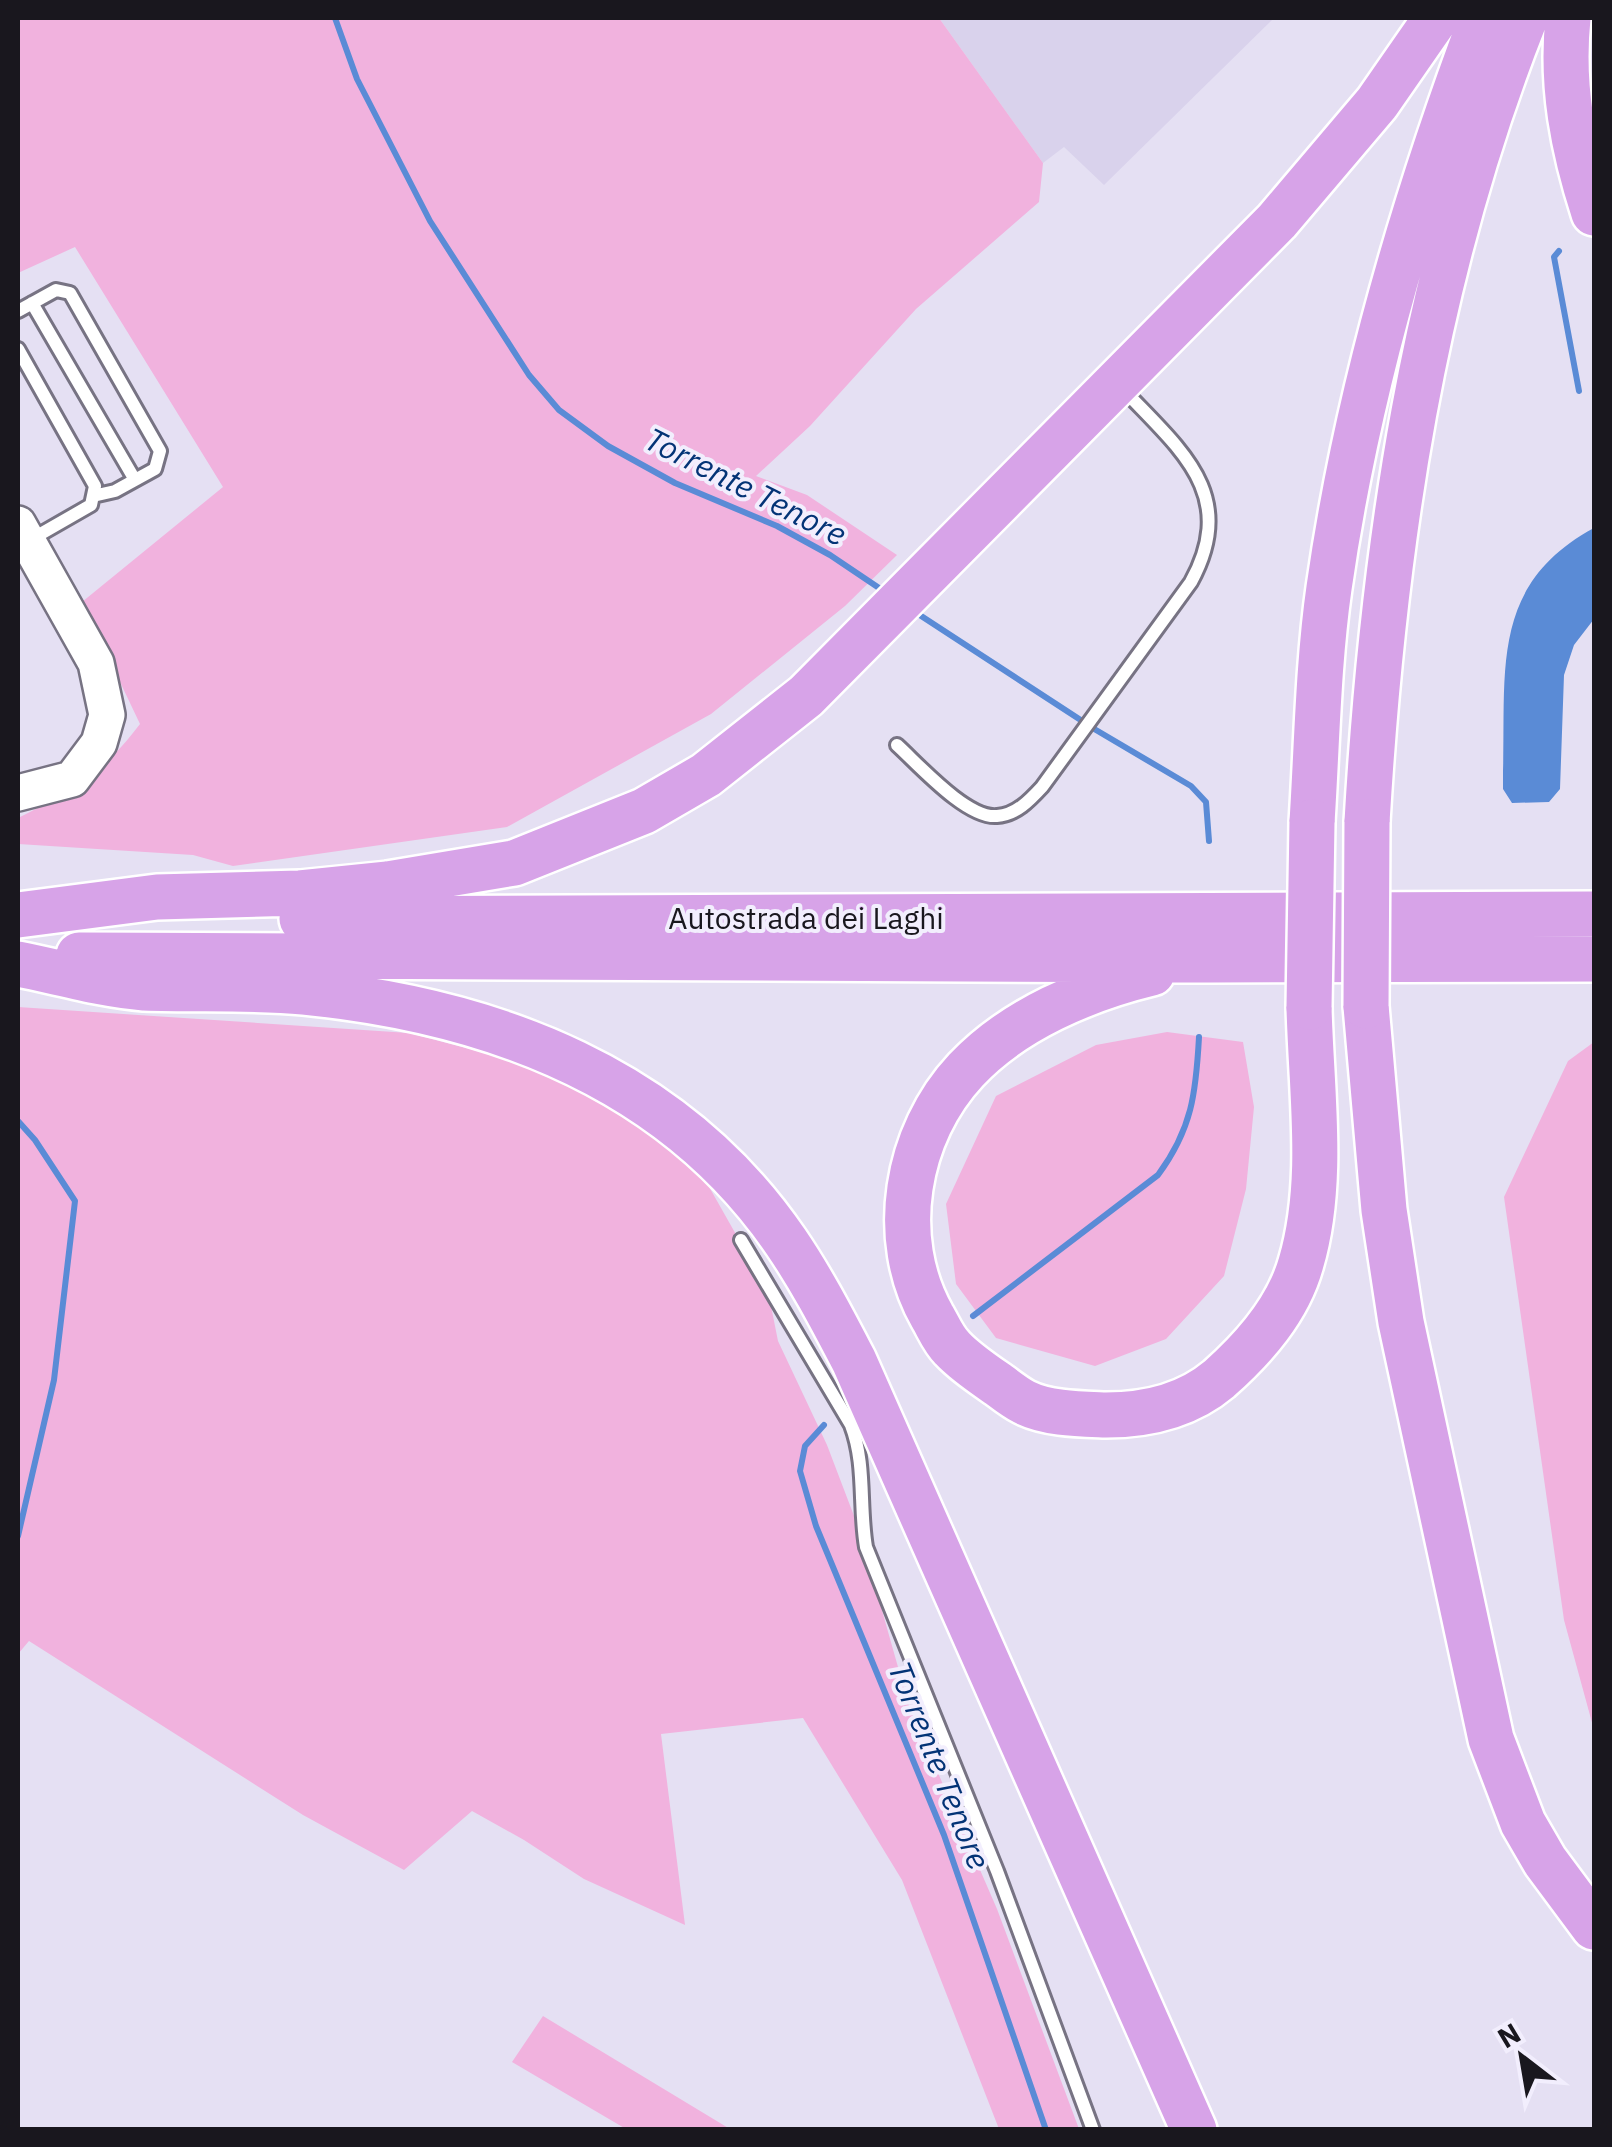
<svg xmlns="http://www.w3.org/2000/svg" width="1612" height="2147" font-family="'IBM Plex Sans',sans-serif">
<style>
.built{fill:#d9d2ec}
.green{fill:#f1b2de}
.water{fill:#5a8bd6}
.lines{fill:none;stroke-linecap:round;stroke-linejoin:round}
.stream{stroke:#5a8bd6;stroke-width:6}
.lane-casing{stroke:#777383;stroke-width:18}
.secondary-casing{stroke:#777383;stroke-width:40}
.highway-casing{stroke:#fff;stroke-width:50}
.lane{stroke:#fff;stroke-width:12}
.secondary{stroke:#fff;stroke-width:35}
.highway{stroke:#d7a3e8;stroke-width:45}
.highway-bridge-casing{stroke:#fff;stroke-width:50;stroke-linecap:butt}
.highway-bridge{stroke:#d7a3e8;stroke-width:45}
.labels{text-anchor:middle;dominant-baseline:central;stroke-width:8;stroke-linejoin:round;paint-order:stroke}
.street-label{font-size:30px;fill:#19171e;stroke:#f2eefd}
.water-label{font-size:32px;font-style:italic;fill:#033376;stroke:#f2eefd}
</style>
<rect width="100%" height="100%" fill="#e5e0f3"/>
<!-- built -->
<path class="built" d="M939 18H1274L1104 185 1064 147 1043 163Z"/>
<!-- green -->
<path class="green" d="M18 18H939L1043 163 1039 202 916 309 810 426 756 476 807 495 897 555 845 606 711 714 507 827 233 866 193 855 18 844V818C74 790 101 775 140 724L82 602 223 487 75 247 18 273Z
M18 1007 409 1033 576 1077 695 1162 768 1291 778 1341 827 1445 859 1529 909 1706 997 1909 1079 2129H999L902 1880 803 1718 661 1734 685 1925 584 1879 524 1840 472 1811 404 1870 303 1815 29 1641 18 1654Z
M1167 1032 1243 1042 1254 1107 1246 1189 1224 1276 1166 1339 1095 1366 996 1338 956 1284 946 1204 996 1096 1096 1045Z
M1594 1042V1730L1564 1620 1504 1197 1568 1061Z
M543 2016 730 2129H626L512 2062Z"/>
<!-- water -->
<path class="water" d="M1594 528V619L1574 645 1564 675 1560 789 1549 802 1512 803 1503 789V771C1506 670 1490 584 1594 528Z"/>
<g class="lines">
<!-- stream -->
<path class="stream" d="M335 18 357 79 430 221 529 375 559 410 608 446 675 483 777 526 830 555 885 592
M1559 251 1554 257 1579 391
M912 610 1096 730 1191 786 1206 802 1209 841
M18 1121 35 1140 75 1201 54 1380 18 1536
M973 1316 1158 1175C1192 1129 1196 1093 1199 1037
M824 1425 805 1446 800 1471 816 1526 944 1835 1046 2130"/>
<!-- lane casing -->
<g class="lane-casing">
<path id="lane" d="M32 303 135 480
M18 311 56 290 70 293 160 451 155 469 115 491 93 496
M18 349 95 486 91 505 30 540
M897 745C919 765 967 819 997 816 1016 815 1030 800 1042 787L1191 582C1240 493 1178 448 1121 387
M741 1240 851 1425C866 1464 859 1506 866 1547L997 1871 1093 2130"/>
</g>
<!-- secondary casing -->
<g class="secondary-casing">
<path id="secondary" d="M18 524 96 663 107 715 99 743 72 779 18 793"/>
</g>
<!-- highway casing -->
<g class="highway-casing">
<path id="highway" d="M1568 18C1561 86 1573 148 1594 213
M1312 822C1317 745 1318 665 1329 588 1357 392 1413 202 1482 18
M1367 822C1383 548 1423 274 1525 18
M18 915 157 897 300 893 388 884 514 863 644 811 706 775 806 696 1277 221 1377 103 1436 18
M302 919 1594 914
M79 955 1208 960 1594 959
M18 964C59 972 103 985 144 988 197 990 251 987 304 992 494 1011 675 1079 786 1242 812 1280 833 1321 854 1361L1194 2130
M1152 973C1086 989 1014 1019 966 1070 906 1134 888 1238 932 1316 938 1326 943 1339 952 1348 965 1362 983 1374 999 1385 1007 1391 1016 1398 1024 1402 1048 1414 1080 1414 1106 1415 1148 1415 1187 1406 1219 1379 1254 1348 1288 1310 1301 1263 1325 1182 1311 1090 1309 1007
M1366 1006 1384 1210 1401 1322 1491 1739 1523 1823 1545 1861 1594 1927"/>
</g>
<!-- lane -->
<use href="#lane" class="lane"/>
<!-- secondary -->
<use href="#secondary" class="secondary"/>
<!-- highway -->
<use href="#highway" class="highway"/>
<!-- highway-bridge casing -->
<g class="highway-bridge-casing">
<path id="highway-bridge" d="M1366 1006 1367 822
M1309 1007 1312 822"/>
</g>
<!-- highway-bridge -->
<use href="#highway-bridge" class="highway-bridge"/>
</g>
<g class="labels">
<!-- street labels -->
<g class="street-label">
<text x="806" y="917">Autostrada dei Laghi</text>
</g>
<!-- water labels -->
<g class="water-label">
<text transform="translate(746 486) rotate(27)">Torrente Tenore</text>
<text transform="translate(940 1765) rotate(68)">Torrente Tenore</text>
</g>
</g>
<!-- border -->
<rect width="1612" height="2147" fill="none" stroke="#19171e" stroke-width="40"/>
<!-- north arrow -->
<g transform="translate(1522 2057) rotate(329)" stroke="#f2eefd" stroke-width="8" paint-order="stroke">
<path d="M0-8L18 38L0 25L-18 38Z" fill="#19171e"/>
<text y="-15" font-size="28" font-weight="bold" text-anchor="middle" fill="#19171e">N</text>
</g>
</svg>
